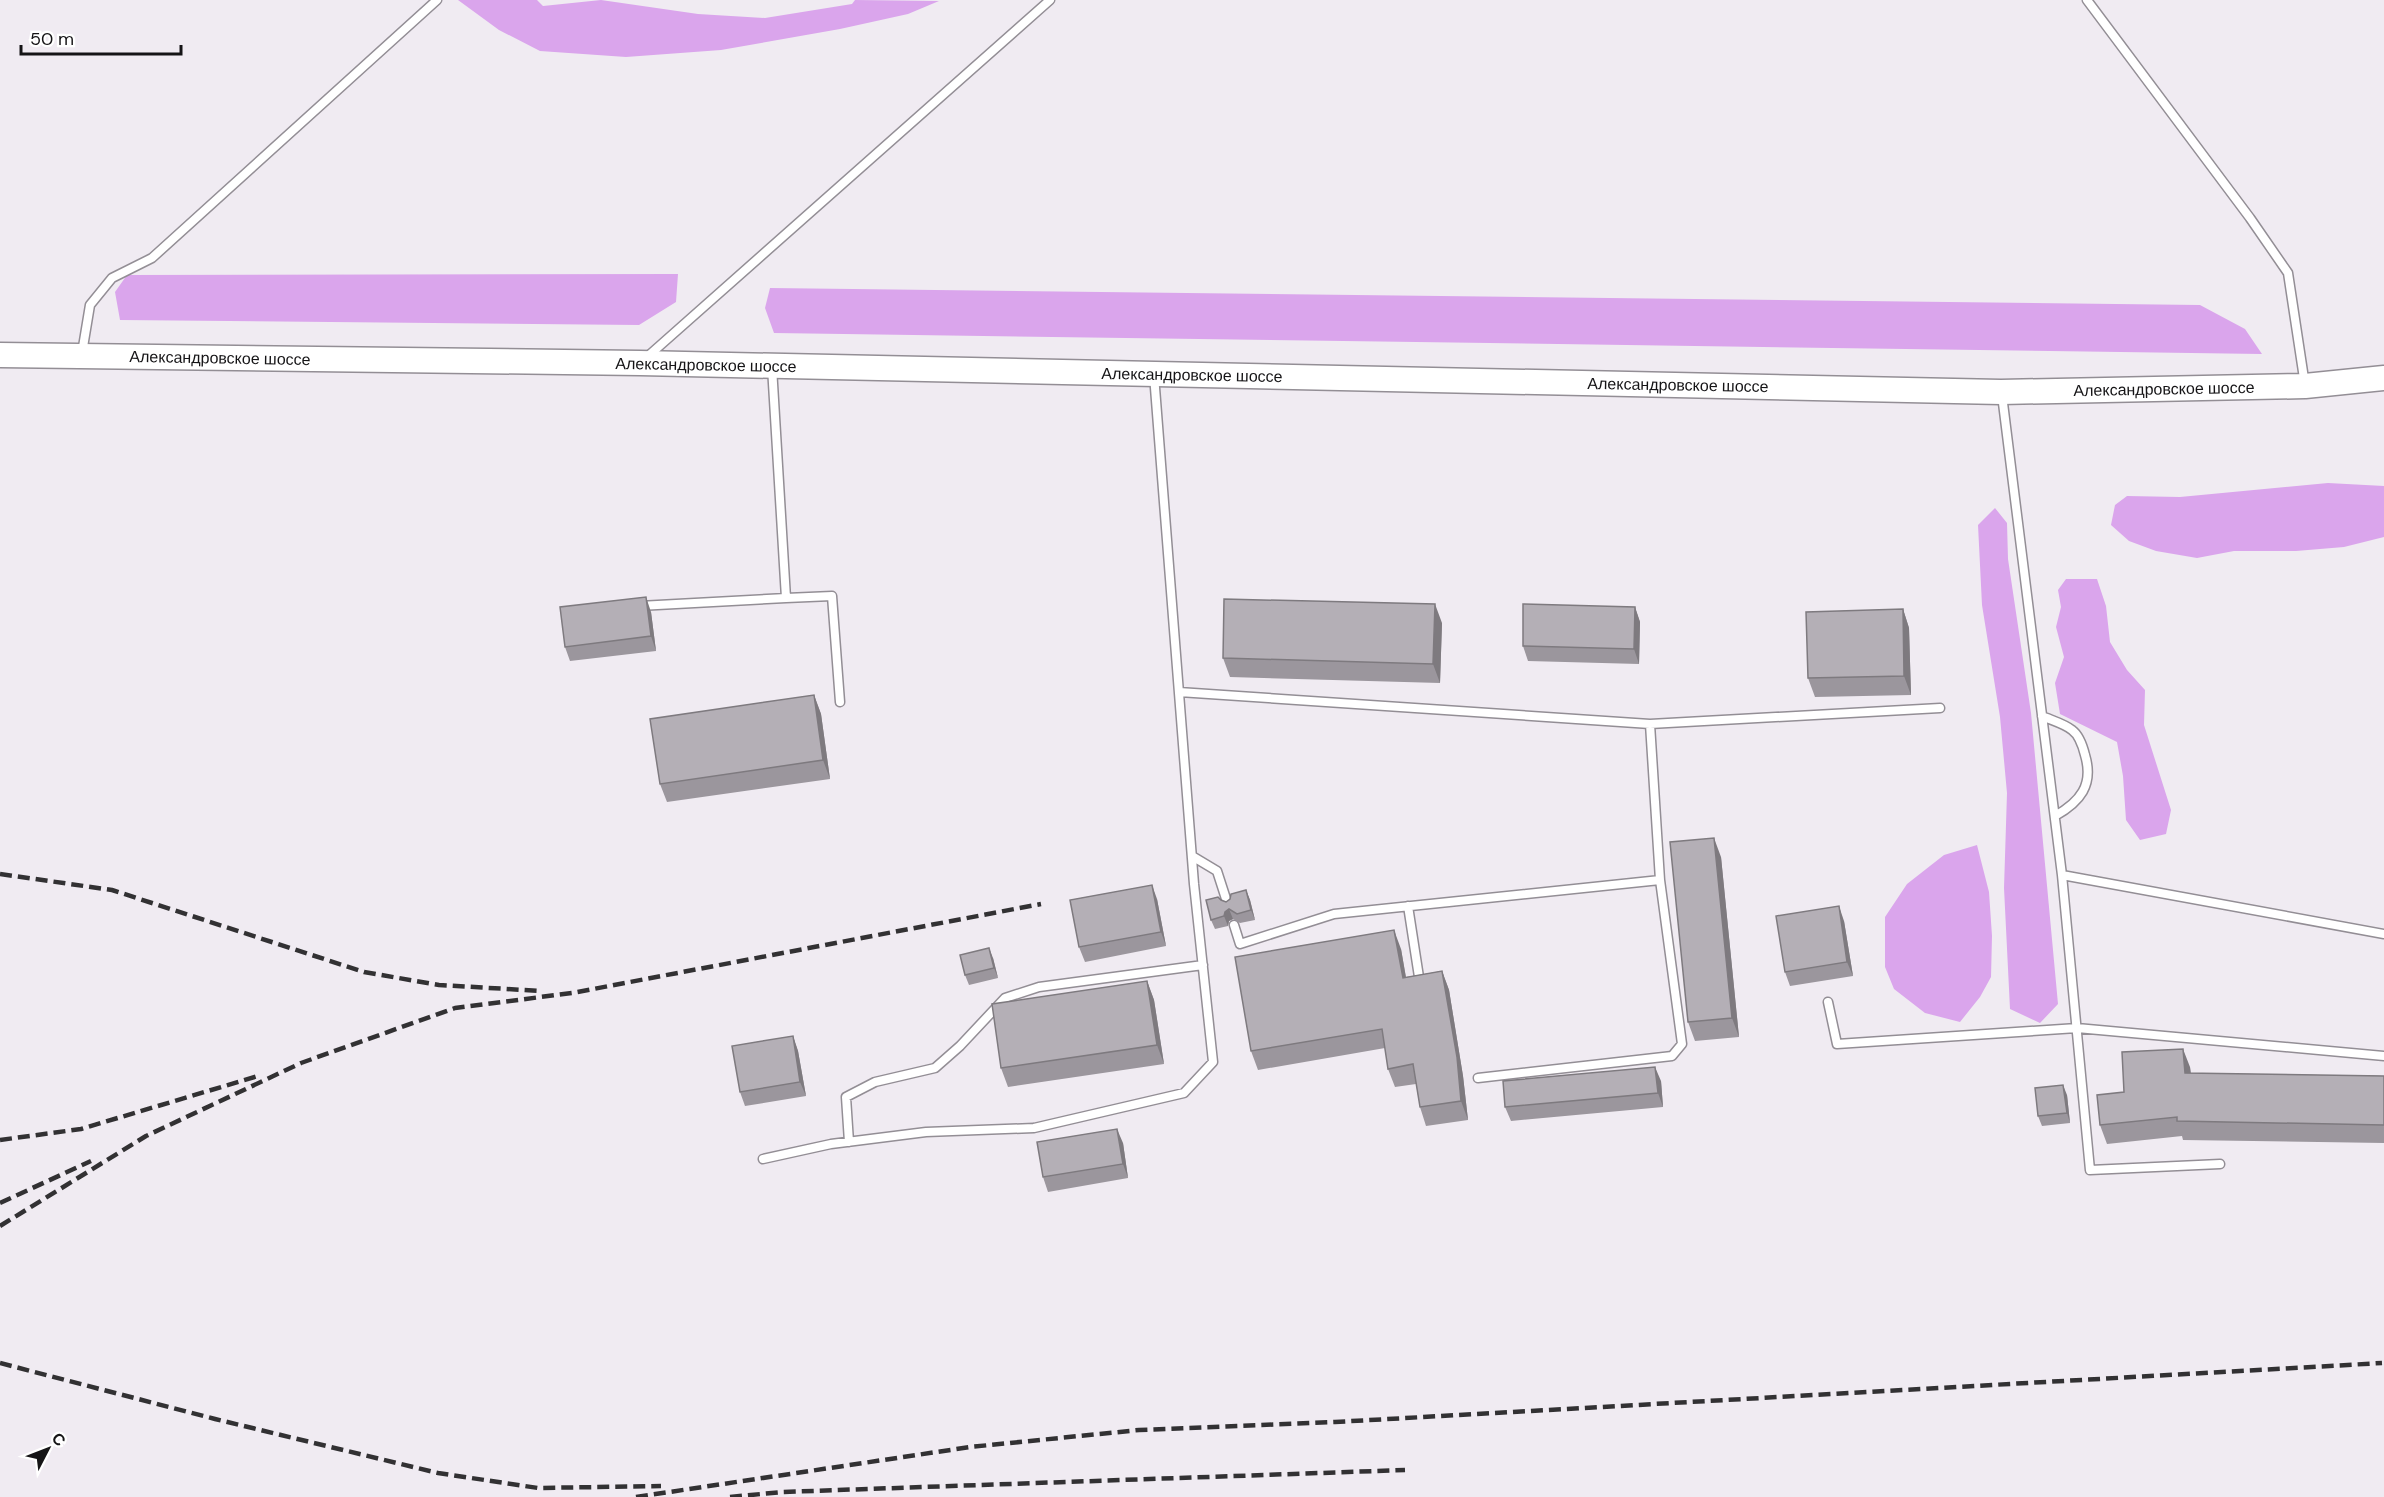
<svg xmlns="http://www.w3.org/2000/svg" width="2384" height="1497" font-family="'DM Sans',sans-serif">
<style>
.forest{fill:#daa5ec}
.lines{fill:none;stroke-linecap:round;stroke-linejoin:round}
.service-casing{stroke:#938e95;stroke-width:11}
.secondary-casing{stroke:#938e95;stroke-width:27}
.service{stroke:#fff;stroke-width:8}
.secondary{stroke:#fff;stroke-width:24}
.rail{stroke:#323133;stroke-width:4.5;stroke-dasharray:12 6;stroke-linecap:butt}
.wall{fill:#9b969d}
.shaded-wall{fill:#7e7a7f}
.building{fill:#b4afb6;stroke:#7e7a7f;stroke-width:1.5}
.labels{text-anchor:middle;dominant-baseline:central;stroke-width:4.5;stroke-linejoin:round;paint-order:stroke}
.street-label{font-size:16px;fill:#151416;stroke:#fff}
</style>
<rect width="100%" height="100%" fill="#f0ebf2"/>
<!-- forest -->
<path class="forest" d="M458 0H537L543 6 601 0 698 14 765 18 852 4 855 0 939 1 908 14 840 29 721 50 626 57 540 51 499 30Z
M678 274 676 302 639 325 120 320 115 292 127 275Z
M770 288 2200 305 2245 329 2262 354 774 333 765 308Z
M2328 483 2384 486V537L2344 547 2296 551H2234L2197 558 2156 551 2129 541 2111 525 2115 505 2127 496 2180 497Z
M1995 508 2007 523 2008 559 2031 713 2058 1004 2040 1023 2010 1009 2004 888 2007 793 2000 717 1982 605 1978 525Z
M2066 579H2097L2106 606 2110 642 2127 670 2145 690 2144 725 2171 810 2166 834 2140 840 2126 820 2123 776 2117 742 2060 714 2055 683 2064 657 2056 627 2061 607 2058 590Z
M1977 845 1989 892 1992 936 1991 977 1980 997 1960 1022 1925 1013 1894 989 1885 967V917L1907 884 1944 855Z"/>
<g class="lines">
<!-- service casing -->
<g class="service-casing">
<path id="service" d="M2087 0 2250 218 2288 273 2305 385
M82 353 90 305 112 278 152 258 437 0
M647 357 1050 0
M772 367 786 598 832 596 840 702
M2002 395 2062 875 2090 1170 2220 1164
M639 606 786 598
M1179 692 1650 724 1940 708
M2042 716C2051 720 2065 724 2072 730 2079 735 2083 747 2085 755 2094 785 2080 802 2055 816
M1650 724 1660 880
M1192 856 1217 871 1228 905
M2062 875 2384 934
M1408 906 1419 977
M1234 925 1240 944 1334 914 1660 880 1682 1044 1672 1056 1478 1078
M1828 1002 1837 1044 2077 1028 2384 1056
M849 1142 846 1097 875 1082 935 1068 960 1046 1005 998 1039 987 1203 965
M763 1159 831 1144 926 1132 1034 1128 1184 1093 1213 1062 1194 884 1154 375"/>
</g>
<!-- secondary casing -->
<g class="secondary-casing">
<path id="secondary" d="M0 355 640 363 2001 392 2305 386 2384 378"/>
</g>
<!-- service -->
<use href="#service" class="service"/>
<!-- secondary -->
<use href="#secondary" class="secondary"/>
<!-- rail -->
<path class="rail" d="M0 874 112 890 364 972 439 985 542 991
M0 1140 81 1129 258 1076
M0 1203 91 1161
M0 1226 146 1136 301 1063 455 1008 572 993 1041 904
M0 1363 215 1419 438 1473 538 1488 661 1486
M636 1497 970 1447 1139 1430 1335 1422 2382 1363
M730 1497 782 1492 1405 1470"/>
</g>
<!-- wall -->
<path class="wall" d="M1635 607 1640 622 1639 664 1528 661 1523 646Z
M1903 609 1909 628 1911 695 1815 697 1808 678Z
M651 612 656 651 570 661 565 647Z
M1442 623 1440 683 1230 677 1223 658Z
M814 695 821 714 830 779 667 802 660 784Z
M1721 857 1739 1037 1695 1041 1688 1022Z
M1246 890 1250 900 1255 920 1240 923 1233 919 1229 921 1228 926 1215 929 1211 920 1221 900 1226 902Z
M1157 899 1166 946 1085 962 1079 947Z
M1844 921 1853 976 1790 986 1785 972Z
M1401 949 1406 977 1442 971 1449 990 1463 1076 1468 1120 1426 1126 1420 1107 1416 1084 1395 1087 1388 1069 1385 1048 1258 1070 1251 1051Z
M993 958 998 978 969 985 965 975Z
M1147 981 1154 1000 1164 1064 1008 1087 1001 1068Z
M793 1036 798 1051 806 1096 745 1106 740 1092Z
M2190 1067 2191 1073 2384 1076V1143L2183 1140 2182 1136 2107 1144 2100 1125 2124 1092Z
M1661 1081 1663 1107 1511 1121 1505 1107Z
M2067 1095 2070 1123 2042 1126 2038 1116Z
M1123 1143 1128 1178 1048 1192 1043 1177Z"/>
<!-- shaded-wall -->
<path class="shaded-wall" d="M646 597 651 612 656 651 651 636Z
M1435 604 1442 623 1440 683 1433 664Z
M1635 607 1640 622 1639 664 1634 649Z
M1903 609 1909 628 1911 695 1904 676Z
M814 695 821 714 830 779 823 760Z
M1714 838 1721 857 1739 1037 1732 1018Z
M1152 885 1157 899 1166 946 1161 932Z
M1246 890 1250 900 1255 920 1251 910Z
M1839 906 1844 921 1853 976 1847 962Z
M1229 909 1233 919 1229 921 1228 926 1224 916 1225 912Z
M1394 930 1401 949 1409 996 1403 978Z
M989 948 993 958 998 978 994 968Z
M1442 971 1449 990 1463 1076 1468 1120 1461 1101Z
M1147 981 1154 1000 1164 1064 1157 1045Z
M793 1036 798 1051 806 1096 800 1082Z
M2183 1049 2190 1067 2192 1092 2185 1073Z
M1655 1067 1661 1081 1663 1107 1658 1093Z
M2063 1085 2067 1095 2070 1123 2067 1113Z
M1117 1129 1123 1143 1128 1178 1123 1164Z"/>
<!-- building -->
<path class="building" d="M646 597 651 636 565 647 560 607Z
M1224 599 1435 604 1433 664 1223 658Z
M1523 604 1635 607 1634 649 1523 646Z
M1903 609 1904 676 1808 678 1806 612Z
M814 695 823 760 660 784 650 719Z
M1714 838 1732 1018 1688 1022 1670 842Z
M1152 885 1161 932 1079 947 1070 900Z
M1246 890 1251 910 1237 914 1229 909 1225 912 1224 916 1211 920 1206 900 1218 897 1221 900 1226 902 1230 899 1231 894Z
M1839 906 1847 962 1785 972 1776 916Z
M1394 930 1403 978 1442 971 1457 1057 1461 1101 1420 1107 1413 1064 1388 1069 1382 1029 1251 1051 1235 957Z
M989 948 994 968 965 975 960 955Z
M1147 981 1157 1045 1001 1068 992 1004Z
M793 1036 800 1082 740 1092 732 1046Z
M2183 1049 2185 1073 2384 1076V1125L2177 1121V1117L2100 1125 2097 1095 2124 1092 2122 1052Z
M1655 1067 1658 1093 1505 1107 1503 1081Z
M2063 1085 2067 1113 2038 1116 2035 1088Z
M1117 1129 1123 1164 1043 1177 1037 1142Z"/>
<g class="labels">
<!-- street labels -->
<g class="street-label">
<text transform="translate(220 358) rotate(1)">Александровское шоссе</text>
<text transform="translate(706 365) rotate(1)">Александровское шоссе</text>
<text transform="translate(1192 375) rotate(1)">Александровское шоссе</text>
<text transform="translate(1678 385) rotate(1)">Александровское шоссе</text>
<text transform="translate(2164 389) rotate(-1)">Александровское шоссе</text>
</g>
</g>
<!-- north arrow -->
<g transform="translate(48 1449) rotate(48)" stroke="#ffffff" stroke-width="4.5" paint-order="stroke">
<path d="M0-4.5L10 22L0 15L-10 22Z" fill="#151416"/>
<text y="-9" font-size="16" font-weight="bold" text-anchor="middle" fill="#151416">С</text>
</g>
<!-- scale -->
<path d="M21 45v9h160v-9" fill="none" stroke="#151416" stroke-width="3"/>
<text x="30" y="45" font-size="18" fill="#151416" stroke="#ffffff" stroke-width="4.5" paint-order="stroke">50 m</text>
</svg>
